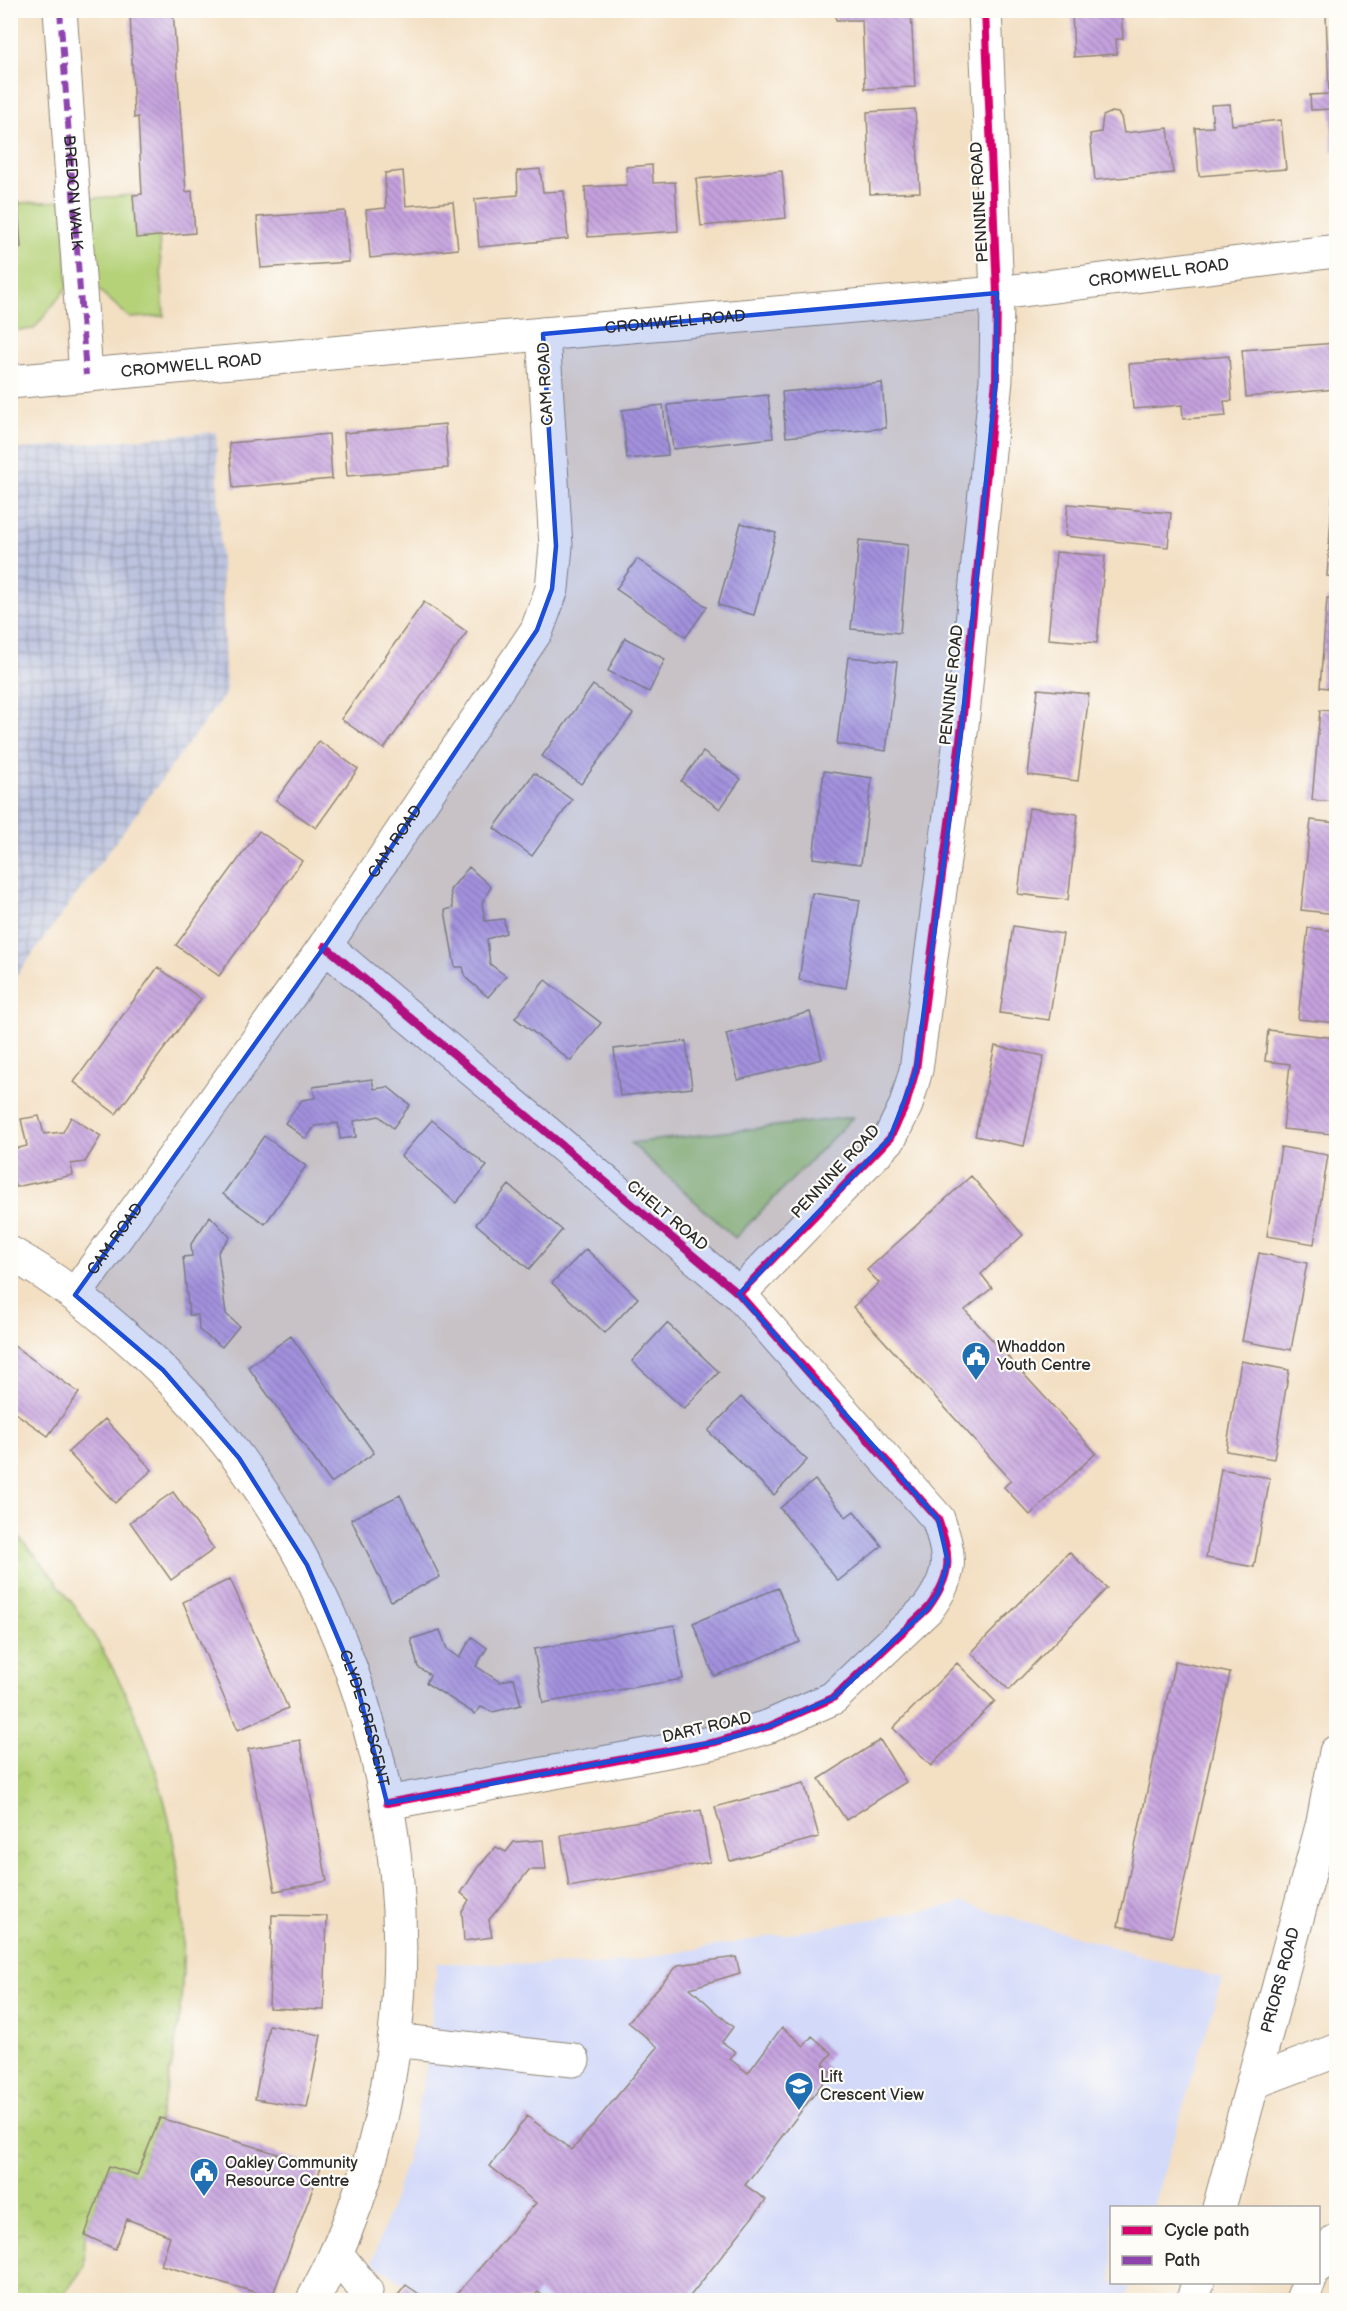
<svg xmlns="http://www.w3.org/2000/svg" width="1347" height="2311" font-family="'Balsamiq Sans',sans-serif">
<style>
.built{fill:#d2d9f9}
.industrial{fill:url(#industrial-grid)}
.grass{fill:#b5d279;stroke:#707e52;stroke-width:1.5}
.park{fill:url(#park-crowns);stroke:#707e52;stroke-width:1.5}
.building{fill:url(#building-back-hatch)}
.lines{fill:none;stroke-linecap:round;stroke-linejoin:round}
.minor-casing{stroke:#8f8576;stroke-width:35}
.major-casing{stroke:#8f8576;stroke-width:35}
.minor{stroke:#fff;stroke-width:33}
.major{stroke:#fff;stroke-width:33}
.quiet{stroke:#8e44ad;stroke-width:6;stroke-dasharray:12 6;stroke-linecap:butt}
.cycleway-casing{stroke:#fdfcf7;stroke-width:11}
.cycleway{stroke:#d6006c;stroke-width:8}
.marked{fill:#1d4ed8;fill-opacity:0.2;stroke:#1d4ed8;stroke-width:4.5;stroke-linejoin:round}
.labels{text-anchor:middle;dominant-baseline:central;stroke-width:4.5;stroke-linejoin:round;paint-order:stroke}
.street-label{font-size:16px;fill:#2b2b2b;stroke:#fdfcf7}
.poi-label{font-size:16px;fill:#2b2b2b;stroke:#fdfcf7;text-anchor:start}
</style>
<defs>
<pattern id="industrial-grid" width="8" height="8" patternUnits="userSpaceOnUse" patternTransform="scale(1.5)"><rect width="8" height="8" fill="#bcc3de"/><path d="M0 4h8M4 0v8" fill="none" stroke="#999fb4"/></pattern>
<pattern id="park-crowns" width="20" height="18" patternUnits="userSpaceOnUse" patternTransform="scale(1.5)"><rect width="20" height="18" fill="#b5d279"/><path d="M2 6a3 3 0 1 1 6 0M12 15a3 3 0 1 1 6 0" fill="none" stroke="#9cb469"/></pattern>
<pattern id="building-back-hatch" width="6" height="6" patternUnits="userSpaceOnUse" patternTransform="scale(1.5)"><rect width="6" height="6" fill="#c5a1de"/><path d="M-1 5l2 2M0 0l6 6M5-1l2 2" fill="none" stroke="#a083b4"/></pattern>
</defs>
<rect width="100%" height="100%" fill="#fdfcf7"/>
<filter id="ink" filterUnits="userSpaceOnUse"><feTurbulence type="fractalNoise" baseFrequency=".0167" numOctaves="2"/><feDisplacementMap in="SourceGraphic" scale="12" xChannelSelector="R" yChannelSelector="G"/><feConvolveMatrix kernelMatrix="1 2 1 2 8 2 1 2 1" color-interpolation-filters="sRGB"/></filter>
<filter id="wash" filterUnits="userSpaceOnUse"><feTurbulence type="fractalNoise" baseFrequency=".008" numOctaves="4" result="noise"/><feDisplacementMap in="SourceGraphic" scale="24" xChannelSelector="R" yChannelSelector="G"/><feGaussianBlur stdDeviation="1.35" result="paint"/><feColorMatrix in="noise" values="0 0 0 0 0 0 0 0 0 0 0 0 0 0 0 0 0 1.4 0 .05"/><feComposite in="paint" operator="in"/></filter>
<g filter="url(#wash)">
<rect width="100%" height="100%" fill="#f3dfc2"/>
<!-- built -->
<path class="built" d="M960 1902 1222 1979 1153 2207 1112 2208V2282L1131 2283 1126 2300H428L372 2262 406 2162 427 2063 437 1963 603 1965 955 1905Z"/>
<!-- industrial -->
<path class="industrial" d="M216 432 226 693 11 983V450Z"/>
<!-- grass -->
<path class="grass" d="M133 195 136 237 159 236 164 316 130 318 90 282 85 199Z
M63 201 68 286 34 329 11 331V248L21 247 18 203Z
M853 1117 735 1238 631 1143Z"/>
<!-- park -->
<path class="park" d="M10 1528C163 1688 219 1901 160 2115 155 2136 145 2155 137 2175L109 2166 85 2235 84 2267 60 2300H11Z"/>
<g id="blocks">
<!-- building -->
<path class="building" d="M130 10H173L186 192 192 191 195 233 136 238 133 195 142 194 138 117 134 118Z
M835 10H911L915 87 865 89 862 20H836Z
M1072 10H1121L1123 39H1116L1117 54 1074 57Z
M1326 14H1336V151H1332L1331 109 1311 110 1310 95 1329 94Z
M1230 104 1232 125 1281 120 1286 169 1199 176 1195 128 1213 127 1211 105Z
M915 109 920 192 870 194 867 112Z
M1112 112 1118 113 1121 117 1124 133 1168 128 1173 173 1095 180 1090 134 1101 132 1103 116Z
M652 165 653 183 675 182 678 231 588 237 585 187 627 185 626 167Z
M540 169 543 192 564 191 568 239 479 247 475 199 518 195 517 171Z
M403 171 406 206 453 202 458 249 370 258 366 210 386 208 385 173Z
M782 171 786 218 701 226 696 179Z
M18 203 21 247 10 248V204Z
M345 211 349 262 261 268 257 217Z
M1336 343V389L1246 397 1242 350Z
M1229 356 1232 401H1224L1226 416 1183 419 1182 405 1133 409 1129 364Z
M882 383 886 428 786 437 782 392Z
M768 395 773 438 673 449 668 405Z
M663 405 668 455 627 459 622 410Z
M445 424 448 468 347 476 344 433Z
M329 434 332 479 233 488 229 443Z
M1333 487H1336V577L1327 576Z
M1068 504 1171 513 1168 547 1065 536Z
M741 523 776 533 754 615 718 605Z
M859 540 908 545 900 633 851 629Z
M1056 552 1105 556 1097 643 1048 639Z
M637 559 707 607 686 637 616 589Z
M1327 598 1336 599V689L1320 687Z
M424 602 467 632 384 749 341 719Z
M625 638 665 659 649 692 608 671Z
M848 657 897 662 886 751 837 744Z
M593 685 633 714 581 784 542 756Z
M1038 689 1089 694 1078 781 1028 775Z
M1320 710 1336 711V802L1312 800Z
M319 741 358 769 316 828 276 800Z
M703 752 741 779 720 809 681 781Z
M824 771 872 778 861 864 813 858Z
M534 773 572 800 532 856 494 828Z
M1029 808 1078 814 1068 900 1018 894Z
M1311 820 1336 823V914L1301 910Z
M259 831 302 861 219 976 176 945Z
M469 867 491 887 482 903 485 921 504 919 506 933 487 939 490 964 506 976 488 997 466 978 463 967H455L448 928 445 910 453 908 450 890Z
M812 893 860 900 846 988 799 980Z
M1013 926 1063 934 1049 1020 1000 1013Z
M1308 928 1336 931V1023L1298 1019Z
M158 967 201 999 116 1114 74 1082Z
M545 980 601 1023 571 1061 515 1018Z
M810 1012 822 1059 738 1080 726 1034Z
M1268 1030 1336 1038V1088L1332 1134 1283 1129 1290 1064 1265 1061Z
M686 1041 692 1088 620 1096 614 1049Z
M995 1046 1044 1056 1024 1146 975 1136Z
M372 1079 374 1089 388 1087 410 1105 393 1128 379 1116 354 1121 356 1137 340 1139 338 1123 315 1126 306 1139 285 1123 302 1100 315 1098 313 1087Z
M39 1116 44 1134 63 1132 71 1117 101 1136 85 1162 71 1164 73 1175 15 1187 13 1177 10 1178V1150L27 1146 21 1119Z
M432 1120 487 1166 456 1203 401 1156Z
M264 1136 306 1166 265 1224 223 1194Z
M1281 1147 1328 1155 1314 1244 1267 1236Z
M971 1176 1023 1235 981 1274 992 1288 965 1310 1096 1453 1030 1515 1004 1487 1011 1480 853 1307 879 1283 867 1270Z
M509 1185 562 1230 529 1269 476 1224Z
M210 1216 230 1237 218 1252 226 1314 239 1326 222 1347 199 1330 198 1315H189L183 1257 192 1256 191 1244Z
M586 1249 638 1298 605 1333 552 1283Z
M1259 1253 1307 1263 1291 1350 1242 1341Z
M667 1323 719 1372 684 1409 632 1361Z
M291 1336 374 1453 331 1483 248 1367Z
M10 1343 79 1393 48 1436 10 1409Z
M1241 1361 1289 1370 1274 1459 1226 1451Z
M741 1397 807 1460 774 1495 708 1431Z
M105 1419 152 1470 115 1503 68 1452Z
M1221 1469 1270 1478 1254 1567 1206 1558Z
M815 1480 846 1517 854 1511 882 1546 838 1581 780 1508Z
M173 1492 214 1549 171 1580 130 1522Z
M400 1495 440 1577 391 1601 351 1519Z
M1069 1552 1107 1588 1009 1690 971 1653Z
M230 1579 288 1708 238 1730 183 1602Z
M778 1588 800 1642 714 1676 693 1623Z
M674 1625 683 1679 543 1703 534 1649Z
M440 1630 447 1649 459 1658 472 1637 487 1648 476 1666 500 1682 514 1678 521 1705 493 1712 481 1707 475 1714 426 1683 430 1675 418 1667 411 1639Z
M1175 1661 1230 1673 1172 1937 1118 1926Z
M957 1663 995 1701 931 1766 893 1728Z
M300 1740 327 1881 275 1891 248 1749Z
M880 1740 906 1782 846 1820 819 1779Z
M804 1783 819 1837 730 1861 715 1807Z
M701 1810 710 1862 569 1887 561 1835Z
M543 1840 546 1870H529L489 1920 492 1937 464 1941 462 1912 469 1900 461 1893 478 1867 496 1847 506 1852 514 1842Z
M272 1915 327 1916 324 2010 269 2008Z
M736 1957 740 1973 690 1988 733 2027 722 2042 736 2052 730 2059 748 2073 782 2027 804 2046 812 2036 832 2053 823 2064 831 2072 745 2185 766 2200 687 2300H549L538 2292 531 2300H452L536 2203 490 2166 527 2116 572 2150 658 2047 628 2022 678 1965Z
M269 2025 321 2035 307 2108 255 2099Z
M160 2118 321 2167 272 2297 161 2265 170 2236 127 2219 115 2249 85 2235 109 2166 137 2175Z
M406 2285 428 2300H394Z"/>
</g>
</g>
<g filter="url(#ink)">
<use href="#blocks" fill-opacity="0" stroke="#8f8576" stroke-width="1.5"/>
<g class="lines">
<!-- minor casing -->
<g class="minor-casing">
<g id="minor">
<path id="s1" d="M60 10 86 375"/>
<path id="s2" d="M10 382 997 293 1336 251"/>
<path d="M325 946 739 1294 938 1519C951 1557 953 1574 928 1608L833 1698 770 1726 716 1742 387 1803"/>
<path id="s3" d="M10 1253C59 1280 104 1316 145 1354 398 1589 479 1993 313 2300"/>
<path d="M739 1294 890 1138 906 1105 916 1070 962 725 996 380 997 293 985 10"/>
<path id="s4" d="M75 1295 325 946 537 630 552 589 556 546 543 334"/>
<path d="M394 2040 573 2060"/>
<path d="M1254 2082 1336 2051"/>
<path d="M336 2253 366 2291 364 2300"/>
<path d="M1318 2266 1336 2241"/>
<path d="M1302 2300 1309 2282"/>
</g>
</g>
<!-- major casing -->
<g class="major-casing">
<g id="major">
<path id="s5" d="M1219 2208 1323 1822 1336 1752"/>
<path d="M1193 2300 1198 2282"/>
</g>
</g>
<!-- minor -->
<use href="#minor" class="minor"/>
<!-- major -->
<use href="#major" class="major"/>
<!-- quiet -->
<path class="quiet" d="M60 10 86 375"/>
<!-- cycleway casing -->
<g class="cycleway-casing">
<path id="cycleway" d="M325 946 739 1294 938 1519C951 1557 953 1574 928 1608L833 1698 770 1726 716 1742 387 1803
M739 1294 890 1138 906 1105 916 1070 962 725 996 380 997 293 985 10"/>
</g>
<!-- cycleway -->
<use href="#cycleway" class="cycleway"/>
</g>
</g>
<!-- marked area -->
<path class="marked" d="M997 293 996 380 962 725 916 1070 890 1138 739 1294 938 1519 948 1562 938 1594 928 1608 833 1698 770 1726 716 1742 387 1803 356 1681 307 1565 239 1458 163 1370 75 1295 325 946 537 630 552 589 556 546 543 334Z"/>
<!-- icons -->
<defs>
<g id="civic-pin" transform="scale(1.5)"><path d="M0 17L-7.5 6A9.5 9.5 0 1 1 7.5 6Z" fill="#1f6fb2" stroke="#fdfcf7"/><path d="M-.6-6.5H3V-4.5H.6V-3L4-1V1h2V6H-6V1h2V-1L-.6-3ZM-1.2 2.5V6h2.4V2.5Z" fill="#fff"/></g>
<g id="school-pin" transform="scale(1.5)"><path d="M0 17L-7.5 6A9.5 9.5 0 1 1 7.5 6Z" fill="#1f6fb2" stroke="#fdfcf7"/><path d="M0-5L7-2L0 1L-7-2ZM-4 1L0 2.5L4 1V4Q0 6-4 4Z" fill="#fff"/></g>
</defs>
<g fill-rule="evenodd">
<use href="#civic-pin" x="976" y="1356"/>
<use href="#school-pin" x="799" y="2086"/>
<use href="#civic-pin" x="204" y="2172"/>
</g>
<g class="labels">
<!-- street labels -->
<g class="street-label">
<text stroke="none"><textPath href="#s1" startOffset="183">BREDON WALK</textPath></text>
<text transform="translate(980 202) rotate(-93)">PENNINE ROAD</text>
<text stroke="none"><textPath href="#s2" startOffset="1154">CROMWELL ROAD</textPath></text>
<text stroke="none"><textPath href="#s2" startOffset="668">CROMWELL ROAD</textPath></text>
<text stroke="none"><textPath href="#s2" startOffset="182">CROMWELL ROAD</textPath></text>
<text transform="translate(546 384) rotate(-93)">CAM ROAD</text>
<text transform="translate(952 685) rotate(-84)">PENNINE ROAD</text>
<text stroke="none"><textPath href="#s4" startOffset="555">CAM ROAD</textPath></text>
<text transform="translate(836 1172) rotate(-47)">PENNINE ROAD</text>
<text transform="translate(667 1216) rotate(40)">CHELT ROAD</text>
<text stroke="none"><textPath href="#s4" startOffset="69">CAM ROAD</textPath></text>
<text stroke="none"><textPath href="#s3" startOffset="600">CLYDE CRESCENT</textPath></text>
<text transform="translate(707 1728) rotate(-13)">DART ROAD</text>
<text stroke="none"><textPath href="#s5" startOffset="236">PRIORS ROAD</textPath></text>
</g>
<!-- poi labels -->
<g class="poi-label">
<text x="997" y="1347">Whaddon<tspan x="997" dy="18">Youth Centre</tspan></text>
<text x="820" y="2077">Lift<tspan x="820" dy="18">Crescent View</tspan></text>
<text x="225" y="2163">Oakley Community<tspan x="225" dy="18">Resource Centre</tspan></text>
</g>
</g>
<!-- margin -->
<rect width="1347" height="2311" fill="none" stroke="#fdfcf7" stroke-width="36"/>
<!-- legend -->
<rect x="1110" y="2206" width="210" height="78" fill="#fdfcf7" stroke="#a9a8a5" stroke-width="1.5"/>
<rect x="1122" y="2226" width="30" height="9" fill="#d6006c" stroke="#a9a8a5" stroke-width="1.5"/>
<text x="1164" y="2236" font-size="18" fill="#2b2b2b">Cycle path</text>
<rect x="1122" y="2256" width="30" height="9" fill="#8e44ad" stroke="#a9a8a5" stroke-width="1.5"/>
<text x="1164" y="2266" font-size="18" fill="#2b2b2b">Path</text>
</svg>
